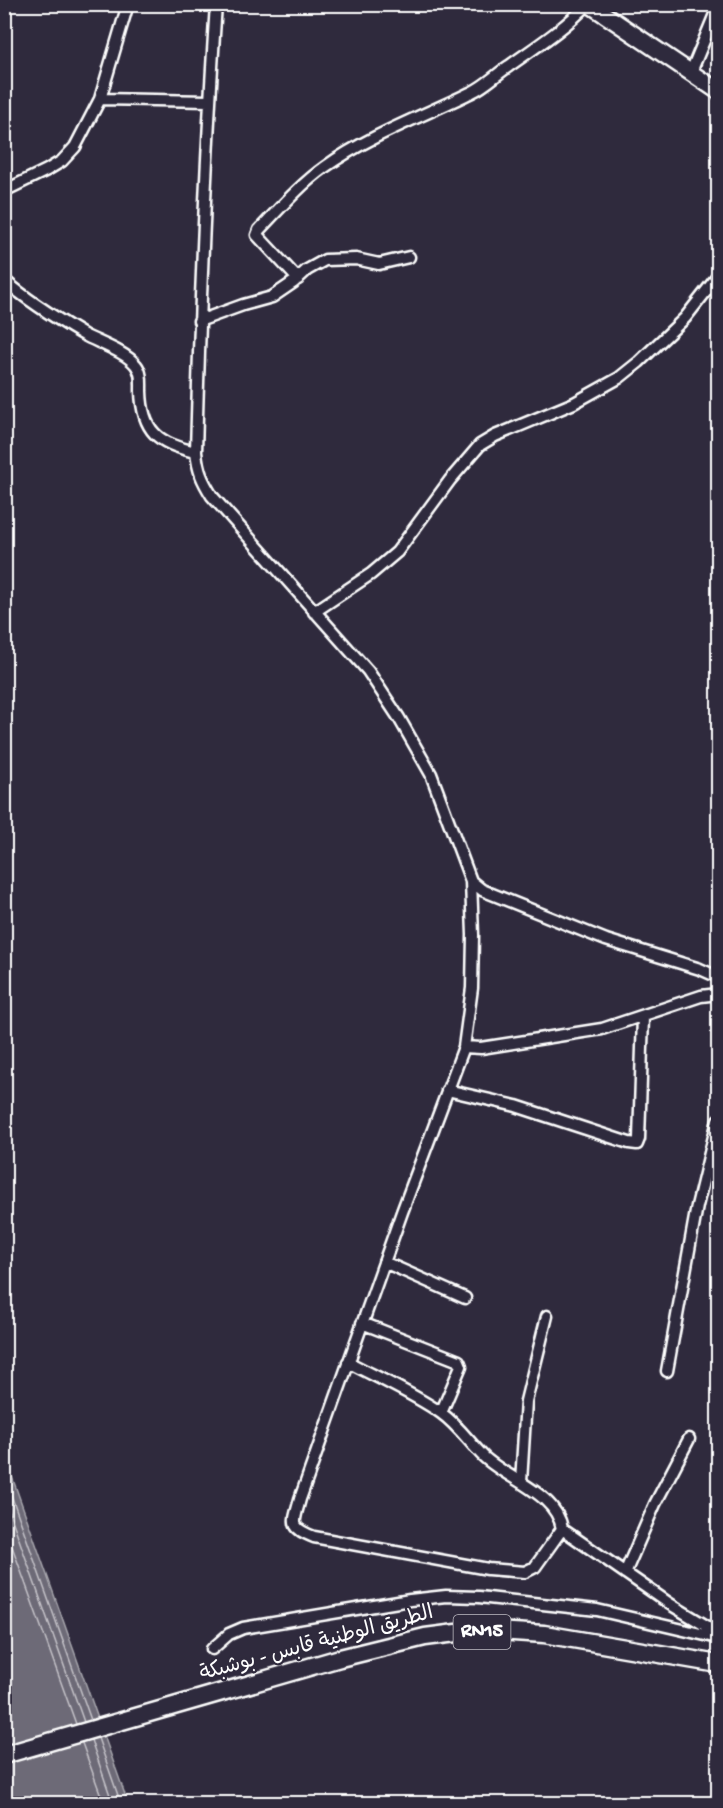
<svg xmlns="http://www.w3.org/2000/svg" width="723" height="1808" font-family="'Gochi Hand','Playpen Sans Arabic',sans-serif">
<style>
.water{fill:#6d6a77;stroke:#a7a6ad;stroke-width:1.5}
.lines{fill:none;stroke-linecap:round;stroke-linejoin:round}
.shore{stroke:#c5c3c9;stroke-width:1.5}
.street-casing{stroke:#fff;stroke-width:15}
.secondary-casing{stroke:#fff;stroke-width:20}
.primary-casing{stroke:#fff;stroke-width:21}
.street{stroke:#2f2a3d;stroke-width:10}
.secondary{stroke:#2f2a3d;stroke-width:15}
.primary{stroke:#2f2a3d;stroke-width:16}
.labels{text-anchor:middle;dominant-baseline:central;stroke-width:4.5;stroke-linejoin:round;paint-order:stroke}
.shield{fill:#2f2a3d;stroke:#c1bfc5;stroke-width:1.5}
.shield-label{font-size:20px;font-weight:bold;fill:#fff}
.street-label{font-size:21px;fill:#fff;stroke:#2f2a3d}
</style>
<rect width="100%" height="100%" fill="#2f2a3d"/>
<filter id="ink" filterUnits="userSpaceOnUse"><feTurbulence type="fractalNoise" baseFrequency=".0167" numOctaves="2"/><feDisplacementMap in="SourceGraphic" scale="12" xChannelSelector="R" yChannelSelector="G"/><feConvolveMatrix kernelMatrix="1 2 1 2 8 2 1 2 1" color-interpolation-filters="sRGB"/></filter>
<g filter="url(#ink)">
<!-- water -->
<path class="water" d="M5 1457 128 1803H5Z"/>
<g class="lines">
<!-- shore -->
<path class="shore" d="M4 1475 91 1720
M4 1497 84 1722
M4 1524 76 1724
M98 1738 121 1804
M91 1740 113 1804
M82 1743 104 1804"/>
<!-- street casing -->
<g class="street-casing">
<path id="street" d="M216 4C206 154 200 303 196 452 198 471 202 480 212 496L368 671 399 718 431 774 471 881 482 890 606 940 700 969 718 977
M691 72 718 7
M100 99 209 101
M4 191 47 170 62 161 75 147 100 99 128 4
M298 279 257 235 259 230C280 208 301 184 325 167 370 135 423 116 472 92 485 86 497 74 509 66 537 46 564 29 588 4
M4 280C28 301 57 319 84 335 99 343 126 352 136 365 142 372 141 382 141 391 142 431 158 444 196 452
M199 321 243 305 272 297 294 282 307 270 325 260 356 259 379 264 409 257
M314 612 371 574 397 552 450 480 480 445 495 436 574 403 619 378 639 362 685 318 718 276
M471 881 473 935 472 988 464 1047 402 1212 300 1499C294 1523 288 1527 314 1537L488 1569 525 1572 535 1567 562 1529 670 1604 718 1633
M464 1047 481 1048 602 1029 701 996 718 994
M447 1090 516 1106 629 1143 637 1144 639 1139 643 1017
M384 1262 465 1298
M362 1323 459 1361 461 1366 441 1413
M348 1362C378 1378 414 1394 441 1413 458 1425 469 1442 483 1456 506 1479 557 1493 562 1529
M667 1371 697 1206 718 1120
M521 1482 526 1401 547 1316
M625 1573 655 1504 689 1439
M212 1649 229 1634 243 1628 410 1600 446 1596 479 1597 597 1610 718 1638"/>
</g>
<!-- secondary casing -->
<g class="secondary-casing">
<path id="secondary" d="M589 4 718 91"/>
</g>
<!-- primary casing -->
<g class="primary-casing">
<path id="primary" d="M4 1755 340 1658 425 1637 456 1633 498 1631 544 1634 718 1664"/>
</g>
<!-- street -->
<use href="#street" class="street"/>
<!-- secondary -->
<use href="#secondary" class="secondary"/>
<!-- primary -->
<use href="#primary" class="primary"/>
</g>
</g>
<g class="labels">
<!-- shield labels -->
<rect class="shield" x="453.5" y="1615" width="57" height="34" rx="4.5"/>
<g class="shield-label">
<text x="482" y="1632">RN15</text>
</g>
<!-- street labels -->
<g class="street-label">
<text transform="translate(317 1645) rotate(-15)">الطريق الوطنية قابس - بوشبكة</text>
</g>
</g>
<!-- margin -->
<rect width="723" height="1808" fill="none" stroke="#2f2a3d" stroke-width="24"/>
<rect x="12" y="12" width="699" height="1784" fill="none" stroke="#fff" stroke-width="2" filter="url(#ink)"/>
</svg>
